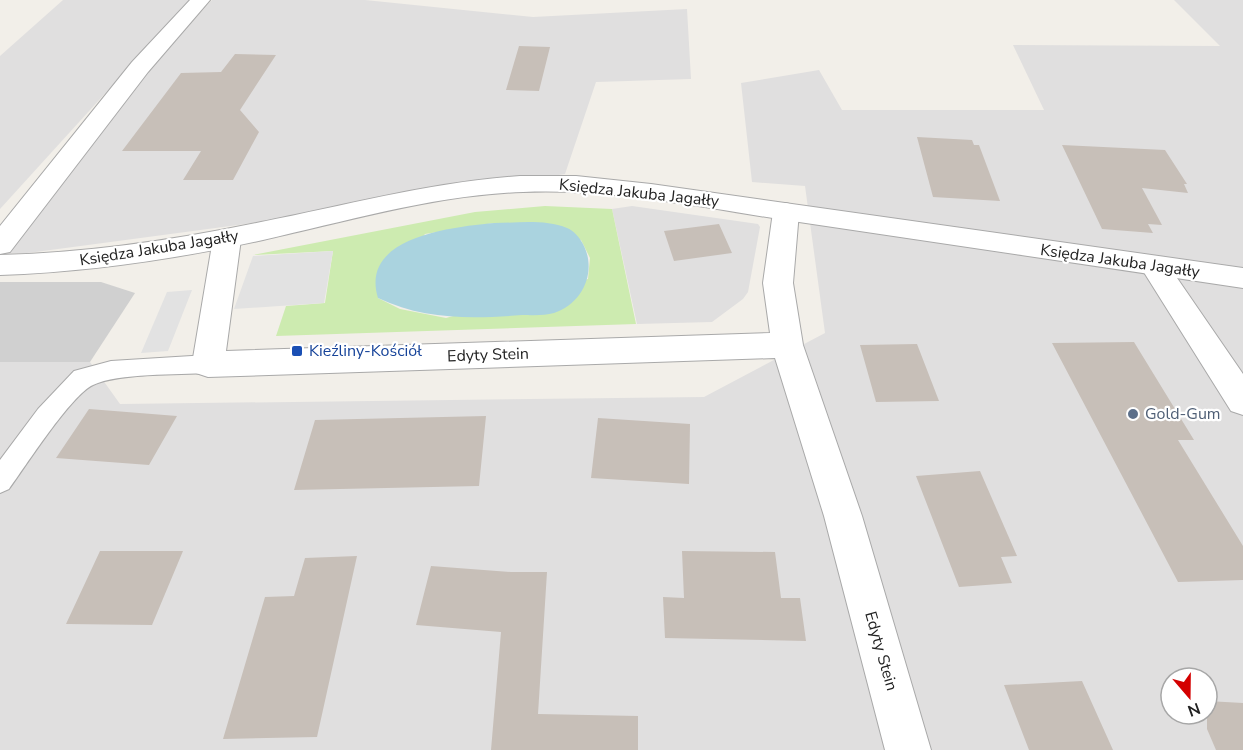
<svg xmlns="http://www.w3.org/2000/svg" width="1243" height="750" font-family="'Nunito Sans',sans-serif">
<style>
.residential{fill:#e0dfdf;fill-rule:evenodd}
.religious{fill:#d0d0d0}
.grass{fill:#cdebb0;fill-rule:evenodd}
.parking{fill:#e2e2e2}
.water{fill:#aad3df}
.building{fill:#c7bfb8}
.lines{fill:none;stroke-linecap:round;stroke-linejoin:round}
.service-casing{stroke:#a9a9a9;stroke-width:2}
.minor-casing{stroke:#a9a9a9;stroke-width:2}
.tertiary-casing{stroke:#a9a9a9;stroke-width:2}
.service{fill:#fff;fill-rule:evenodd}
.minor{fill:#fff;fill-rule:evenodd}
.tertiary{fill:#fff;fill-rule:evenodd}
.transit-dot{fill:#1a4fb4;stroke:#fff;stroke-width:2}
.service-dot{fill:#5c6f8a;stroke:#fff;stroke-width:2}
.labels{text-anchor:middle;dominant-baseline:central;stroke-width:4.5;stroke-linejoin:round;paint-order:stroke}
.street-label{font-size:16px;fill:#222;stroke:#fff}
.transit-label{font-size:16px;fill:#164399;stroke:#fff;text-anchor:start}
.service-label{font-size:16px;fill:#4e5e75;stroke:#fff;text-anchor:start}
</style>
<rect width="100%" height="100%" fill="#f2efe9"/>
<!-- residential -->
<path class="residential" d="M63 0H190L0 209V56Z
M212 0H365L533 17 687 9 691 79 596 82 565 174 238 225 28 253 0 254V230Z
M1174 0H1243V750H0V362H90L120 404 704 397 825 333 805 186 752 182 741 83 819 70 842 110H1044L1013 45 1220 46ZM1171 678H1207V714H1171Z
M632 206 758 224 760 227 748 292 743 299 712 322 637 324 612 209Z"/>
<!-- religious -->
<path class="religious" d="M0 282H101L135 293 90 362H0Z"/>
<!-- grass -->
<path class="grass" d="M545 206 612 209 636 324 276 336 286 306 325 303 333 251 253 255 475 212ZM494 223 581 240 590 258 588 279 446 318 400 309 378 298 425 234Z"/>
<!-- parking -->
<path class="parking" d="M333 251 324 303 234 309 253 256Z
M192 290 168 351 141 353 167 292Z"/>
<!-- water -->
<path class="water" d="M494 223C517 223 545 219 567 228 573 230 580 238 583 244 597 270 584 303 554 313 544 316 531 315 522 315 472 319 424 320 378 298 359 236 454 227 494 223Z"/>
<!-- building -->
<path class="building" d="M519 46 550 47 539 91 506 90Z
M235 54 276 55 240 110 259 132 233 180H183L201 151H122L181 73 221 72Z
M917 137 972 140 974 145H979L1000 201 933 197Z
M1062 145 1165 150 1187 184H1184L1188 193 1142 188 1162 225 1148 224 1153 233 1102 229Z
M719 224 732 253 674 261 664 231Z
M1134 342 1194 440H1178L1243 546V580L1178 582 1052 343Z
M917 344 939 401 876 402 860 345Z
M89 409 177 416 149 465 56 458Z
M486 416 479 486 294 490 315 420Z
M598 418 690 424 689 484 591 478Z
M980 471 1017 556 1001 557 1012 583 959 587 916 476Z
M100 551H183L152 625 66 624Z
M682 551 775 552 781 598H800L806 641 665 638 663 597 684 598Z
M357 556 317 737 223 739 265 597 294 596 305 558Z
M431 566 511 572H547L538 714 638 716V750H491L501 632 416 625Z
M1082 681 1113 750H1029L1004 685Z
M1207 701 1243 703V750H1216L1207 729Z"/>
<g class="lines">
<!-- service casing -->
<g class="service-casing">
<path id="service" d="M208 355 216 357 220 364 216 371 208 373C178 375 118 373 93 385 71 395 25 467 9 489L0 493V460L38 409 74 371 111 361Z"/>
</g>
<!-- minor casing -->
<g class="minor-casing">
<path id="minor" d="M190 0H210L148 72 10 252 0 254V226L132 62Z
M786 203 796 206 799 212 793 283 803 345 862 516 931 750H885L824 516 775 358 208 377 196 373 192 364 213 239 217 232 227 230 237 232 241 239 226 351 770 333 763 283 773 212 776 206Z
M1154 256 1164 259 1243 374V415L1231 411 1140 266 1144 259Z"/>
</g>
<!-- tertiary casing -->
<g class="tertiary-casing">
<path id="tertiary" d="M520 176H576L651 184 1243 268V288C1095 266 947 244 799 222 709 209 615 188 523 192 435 195 348 221 263 240 176 259 89 272 0 275V255C88 253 175 240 261 222 347 205 432 182 520 176Z"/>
</g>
<!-- service -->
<use href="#service" class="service"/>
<!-- minor -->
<use href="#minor" class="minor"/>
<!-- tertiary -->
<use href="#tertiary" class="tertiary"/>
</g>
<!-- markers -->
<rect class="transit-dot" x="291" y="345" width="12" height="12" rx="3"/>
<circle class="service-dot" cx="1133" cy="414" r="6"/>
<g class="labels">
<!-- street labels -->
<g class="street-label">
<text transform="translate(639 193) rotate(6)">Księdza Jakuba Jagałły</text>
<text transform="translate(159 248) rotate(-9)">Księdza Jakuba Jagałły</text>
<text transform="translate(1120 261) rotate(8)">Księdza Jakuba Jagałły</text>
<text transform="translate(488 355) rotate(-2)">Edyty Stein</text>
<text transform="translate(881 651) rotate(74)">Edyty Stein</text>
</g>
<!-- transit labels -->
<g class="transit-label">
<text x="309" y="351">Kieźliny-Kościół</text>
</g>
<!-- service labels -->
<g class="service-label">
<text x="1145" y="414">Gold-Gum</text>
</g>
</g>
<!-- north arrow -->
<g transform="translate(1189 696) rotate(160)"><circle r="28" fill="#ffffff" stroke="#a7a7a7" stroke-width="1.5"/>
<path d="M0-4.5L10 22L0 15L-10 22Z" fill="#d40000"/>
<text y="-9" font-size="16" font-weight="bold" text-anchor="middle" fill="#222222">N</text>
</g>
</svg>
